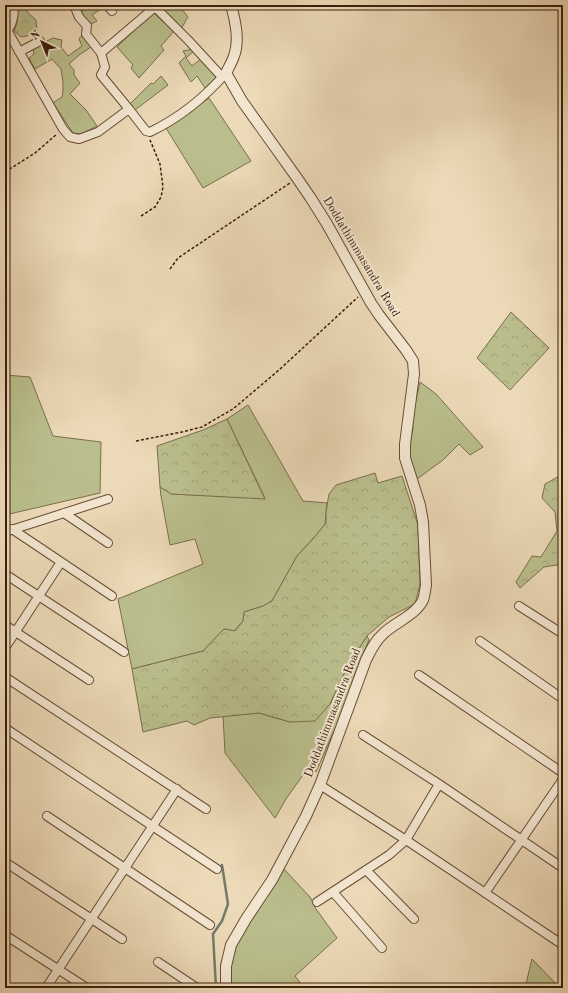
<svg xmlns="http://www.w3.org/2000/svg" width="568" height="993" font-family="'Old Standard TT',serif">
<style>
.grass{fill:#babe8c;stroke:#7a6e4c}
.forest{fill:url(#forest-crowns);stroke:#7a6e4c}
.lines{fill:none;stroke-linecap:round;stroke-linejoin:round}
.stream{stroke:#737c6b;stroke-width:2.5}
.minor-casing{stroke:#664d36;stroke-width:10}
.tertiary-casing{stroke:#664d36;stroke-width:12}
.path{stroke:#3a1e0b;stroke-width:1.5;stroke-dasharray:3 2;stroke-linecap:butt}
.minor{stroke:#f3e6d0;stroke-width:8}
.tertiary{stroke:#f3e6d0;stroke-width:10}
.labels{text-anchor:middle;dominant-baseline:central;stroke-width:4;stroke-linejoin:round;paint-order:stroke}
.street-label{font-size:12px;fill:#3a1e0b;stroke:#f3e6d0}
</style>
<defs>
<pattern id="forest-crowns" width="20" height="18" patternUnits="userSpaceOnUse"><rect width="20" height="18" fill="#babe8c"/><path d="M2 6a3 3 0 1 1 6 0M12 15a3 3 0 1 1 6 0" fill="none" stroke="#a1a377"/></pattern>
</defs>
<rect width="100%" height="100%" fill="#ecd9b7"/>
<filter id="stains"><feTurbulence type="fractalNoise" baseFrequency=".005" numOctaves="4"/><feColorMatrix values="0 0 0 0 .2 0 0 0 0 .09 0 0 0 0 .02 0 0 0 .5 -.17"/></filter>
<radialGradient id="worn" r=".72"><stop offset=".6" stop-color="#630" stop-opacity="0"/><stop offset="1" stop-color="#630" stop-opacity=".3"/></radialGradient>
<!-- grass -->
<path class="grass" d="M80 5H104L105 6 92 15 97 21 91 24 81 13 83 9Z
M157 5H182L180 7 188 17 181 29Z
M153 12 161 20 175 30 161 46 164 50 139 78 131 68 133 65 117 47Z
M83 34 91 47 79 55 69 64 74 70V75L80 83 70 94 86 110 97 126 81 134 73 133 53 103 62 97 63 92V82L61 69 52 59 35 69 29 58 34 54 33 49 41 44 53 38 62 40 61 47 68 56 82 46 79 39Z
M193 49 195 50 186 58 192 66 202 58 217 76 205 88 197 76 191 82 179 63 186 56 183 51Z
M161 76 168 85 135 110 130 104 151 83 153 84Z
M209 98 251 161 203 188 166 128Z
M5 375 30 377 53 436 101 442 100 493 5 515Z
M420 382 436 394 483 447 470 455 459 444 443 460 417 479 411 462 410 451 411 436 413 430 412 418Z
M248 405 303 501 327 503 325 525 309 543 297 556 272 601 263 606 244 612 243 621 234 631 224 629 203 651 132 669 118 599 203 564 195 539 170 545 161 496 160 487 172 494 265 498 227 419Z
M367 636 369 640 355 674 342 713 316 772 310 765 286 799 275 818 225 753 223 716 259 713 290 722 330 704 347 667Z
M283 868 310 897 316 909 337 938 295 976 304 988H229V971L236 944Z
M532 959 560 988H525Z"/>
<!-- forest -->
<path class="forest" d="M18 5H23L28 13 36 20 37 34 21 37 14 31 17 23Z
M511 312 549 348 510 390 477 358Z
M227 419 265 499 171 494 160 487 157 446 203 430Z
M375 473 378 483 402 476 418 525 420 584 415 604 389 617 367 636 347 667 330 704 315 721 290 722 259 713 210 718 194 725 187 721 143 732 132 669 203 651 224 629 235 631 243 621 244 612 263 606 272 601 297 556 312 540 326 523V511L329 494 336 485Z
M563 474V564L544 567 520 588 516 582 532 556 541 557 557 531 555 512 542 498 545 484Z"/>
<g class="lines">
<!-- stream -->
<path class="stream" d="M216 988 213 934 222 921 228 904 222 865"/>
<!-- minor casing -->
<g class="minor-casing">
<path id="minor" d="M74 5 79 17 87 26 86 34 101 53 155 7 188 40 222 77
M107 5 112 11
M7 30 63 129 70 137 79 139 98 132 129 109 146 131 150 132C179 118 205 97 226 73
M19 52 40 41
M101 53 105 67 101 75 129 109
M64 513 108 543
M12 529 112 596
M5 532 108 499
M5 574 124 652
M519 606 563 634
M5 625 89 680
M480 641 563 699
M5 648 61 562
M419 675 563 773
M5 677 206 809
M5 728 217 869
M363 735 439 784 563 868
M320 785 406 840 563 945
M47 816 210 925
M5 862 122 939
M366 870 414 919
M333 892 382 948
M485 893 563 779
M317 902 389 855 406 840 439 784
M5 935 87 988
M158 962 197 988
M46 988 177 789"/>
</g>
<!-- tertiary casing -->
<g class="tertiary-casing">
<path id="tertiary" d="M5 32C12 24 13 15 13 5
M226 988V966L231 945 246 919 272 880 306 816 320 785 366 660C371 650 375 641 383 634 394 623 416 615 423 600 425 595 425 590 426 585L423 522 420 505 405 458V444L414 374 413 361 406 350 379 315 371 303 327 224 310 197 297 178 242 101 226 73C229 67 232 62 234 56 240 40 235 20 231 5"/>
</g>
<!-- path -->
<path class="path" d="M5 172 35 153 57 134
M141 216 155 207 161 197 163 187 160 164 150 140
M170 269 178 258 290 183
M136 441 182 432 202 427 233 409 279 370 358 297"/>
<!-- minor -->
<use href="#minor" class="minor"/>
<!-- tertiary -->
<use href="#tertiary" class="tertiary"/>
</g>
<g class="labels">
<!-- street labels -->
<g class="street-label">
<text transform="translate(361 257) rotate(59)">Doddathimmasandra Road</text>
<text transform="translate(333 713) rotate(-69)">Doddathimmasandra Road</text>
</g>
</g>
<!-- margin -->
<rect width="568" height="993" fill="none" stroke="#ecd9b7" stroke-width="20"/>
<rect x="6" y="6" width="556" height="981" fill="none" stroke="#3a1e0b" stroke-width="2"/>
<rect x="10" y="10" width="548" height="973" fill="none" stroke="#3a1e0b"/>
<!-- north arrow -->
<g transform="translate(42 42) rotate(317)" stroke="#f3e6d0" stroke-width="3" paint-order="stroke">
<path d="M0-3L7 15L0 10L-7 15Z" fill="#3a1e0b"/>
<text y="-6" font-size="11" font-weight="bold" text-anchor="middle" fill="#3a1e0b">N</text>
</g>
<rect width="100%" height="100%" filter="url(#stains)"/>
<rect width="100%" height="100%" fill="url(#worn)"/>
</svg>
